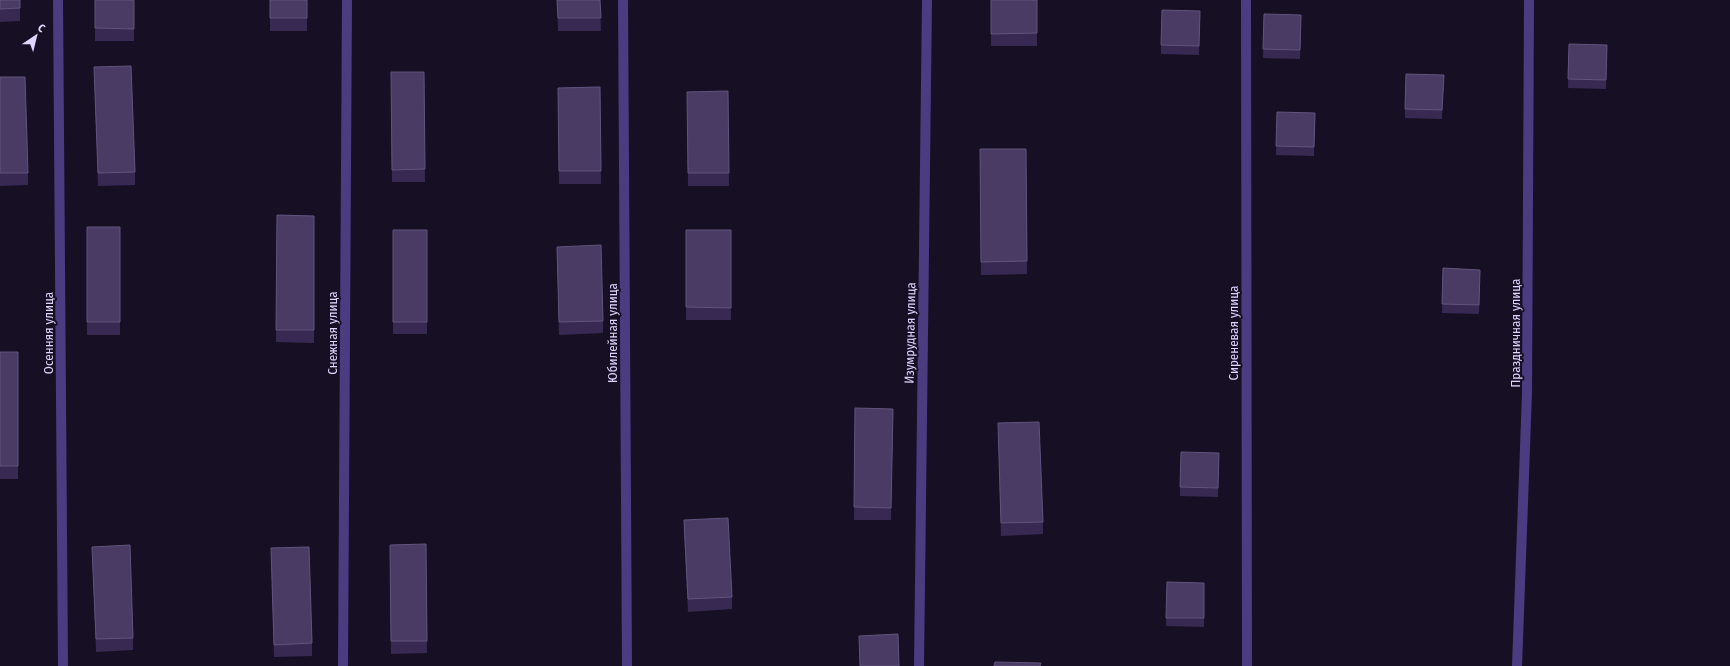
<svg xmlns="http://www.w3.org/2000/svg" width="1730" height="666" font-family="'Fira Sans Condensed',sans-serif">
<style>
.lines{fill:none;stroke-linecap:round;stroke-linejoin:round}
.minor{stroke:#4b3c82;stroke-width:10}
.wall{fill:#382952}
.building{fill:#4a3b64;stroke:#61547c}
.labels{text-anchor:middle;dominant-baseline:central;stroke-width:4;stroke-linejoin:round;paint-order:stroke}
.street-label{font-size:13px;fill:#e0d5fe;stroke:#171025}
</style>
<rect width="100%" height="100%" fill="#171025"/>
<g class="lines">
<!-- minor -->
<path class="minor" d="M58 0 63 666
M623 0 627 666
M1246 0 1247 666
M343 666 347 0
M919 666 927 0
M1517 666 1527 393 1529 0"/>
</g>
<!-- wall -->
<path class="wall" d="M0 0 20 8V21L0 22Z
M95 0H134V41H95Z
M270 0H307V31H270Z
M557 0H600L601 31H558Z
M991 0H1037V46H991Z
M1200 11 1199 55 1161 54V45Z
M1264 14 1301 15 1300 59 1263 58Z
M1569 44 1607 45 1606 89 1568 88Z
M94 67 135 172V185L98 186Z
M391 72H424L425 182H392Z
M1444 75 1442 119 1405 118V109Z
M0 77 28 173V185L0 186Z
M600 87 601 184H559L558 88Z
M728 91 729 186H688L687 92Z
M1277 112 1315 113 1314 156 1276 155Z
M980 149H1026L1027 274 981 275Z
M277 215 314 216V343L276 342Z
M87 227H120V335H87Z
M393 230H427V334H393Z
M686 230H731V320H686Z
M557 247 603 321V333L559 335Z
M1443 268 1480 270 1479 314 1442 313Z
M0 352H18V479H0Z
M855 408 893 409 891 520H854Z
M998 423 1043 522V534L1001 536Z
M1219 453 1218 497 1180 496V487Z
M684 520 732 597V609L688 612 684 533Z
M426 544 427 653 391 654 390 545Z
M92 547 133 638V650L96 652Z
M271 548 312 643V656L274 657Z
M1167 582 1204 583V627L1166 626Z"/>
<!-- building -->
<path class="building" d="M0 0H20V8L0 9Z
M95 0H134V29L95 28Z
M270 0H307V18H270Z
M557 0H600L601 18H558Z
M991 0H1037V33L991 34Z
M1162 10 1200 11 1199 46 1161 45Z
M1264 14 1301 15 1300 50 1263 49Z
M1569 44 1607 45 1606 80 1568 79Z
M131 66 135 172 98 173 94 67Z
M391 72H424L425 169 392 170Z
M1406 74 1444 75 1442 110 1405 109Z
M0 77H25L28 173H0Z
M600 87 601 171H559L558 88Z
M728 91 729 173H688L687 92Z
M1277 112 1315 113 1314 147 1276 146Z
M980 149H1026L1027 261 981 262Z
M277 215 314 216V330H276Z
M87 227H120V322H87Z
M393 230H427V322H393Z
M686 230H731V308L686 307Z
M601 245 603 321 559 322 557 247Z
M1443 268 1480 270 1479 305 1442 304Z
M0 352H18V466H0Z
M855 408 893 409 891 508 854 507Z
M1039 422 1043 522 1001 523 998 423Z
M1181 452 1219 453 1218 488 1180 487Z
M728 518 732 597 688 599 684 520Z
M426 544 427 641H391L390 545Z
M130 545 133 638 96 639 92 547Z
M309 547 312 643 274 645 271 548Z
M1167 582 1204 583V618H1166Z
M898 634 899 666H860L859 636Z
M995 662 1041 663 1040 666H994Z"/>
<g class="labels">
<!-- street labels -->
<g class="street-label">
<text transform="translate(48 333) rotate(-90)">Осенняя улица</text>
<text transform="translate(332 333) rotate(-90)">Снежная улица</text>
<text transform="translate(612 333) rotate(-90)">Юбилейная улица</text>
<text transform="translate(910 333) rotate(-89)">Изумрудная улица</text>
<text transform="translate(1233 333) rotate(-90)">Сиреневая улица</text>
<text transform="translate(1515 333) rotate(-90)">Праздничная улица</text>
</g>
</g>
<!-- north arrow -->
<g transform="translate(36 36) rotate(35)" stroke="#171025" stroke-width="3" paint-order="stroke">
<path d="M0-3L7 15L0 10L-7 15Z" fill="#e0d5fe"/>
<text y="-6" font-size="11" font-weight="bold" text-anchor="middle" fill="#e0d5fe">С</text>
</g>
</svg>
